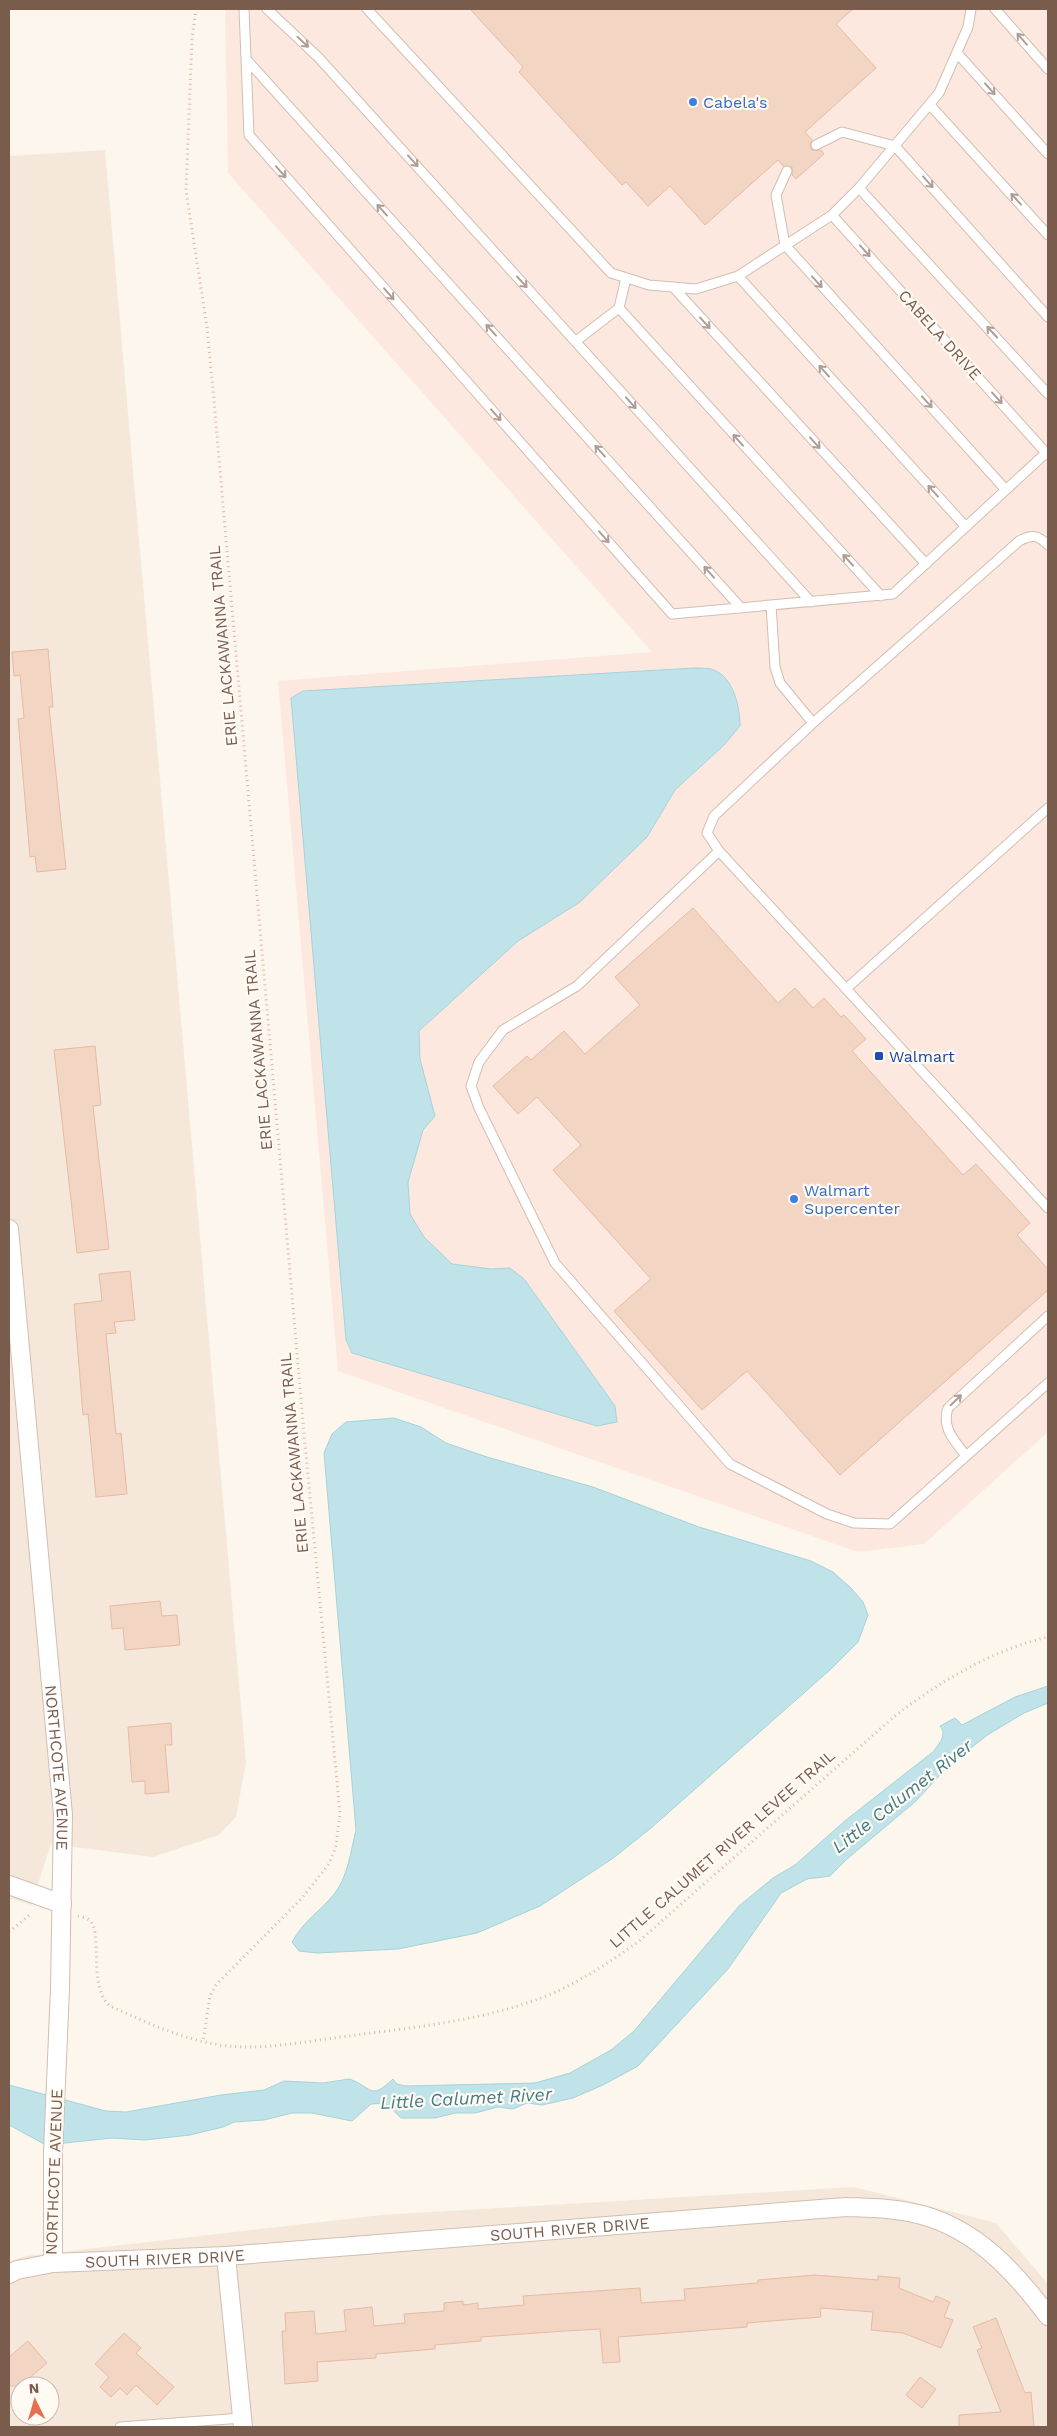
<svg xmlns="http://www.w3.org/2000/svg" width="1057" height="2436" font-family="'Work Sans',sans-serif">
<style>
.residential{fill:#f5e8da;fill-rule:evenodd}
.commercial{fill:#fde8e0}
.water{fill:#bfe3e8;stroke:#a5d3da}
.building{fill:#f3d5c3;stroke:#e6bba3}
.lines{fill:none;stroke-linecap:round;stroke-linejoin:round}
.lane-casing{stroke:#d1beb0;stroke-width:11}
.street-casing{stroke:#d1beb0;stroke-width:20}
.path{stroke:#d9b8a5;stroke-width:3;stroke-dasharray:1 4;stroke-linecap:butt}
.lane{stroke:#fff;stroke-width:9}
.street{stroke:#fff;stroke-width:18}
.oneway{stroke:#af9d94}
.shop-dot{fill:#3f7fe0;stroke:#fffaf3;stroke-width:2}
.transit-dot{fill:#1a4fb4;stroke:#fffaf3;stroke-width:2}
.labels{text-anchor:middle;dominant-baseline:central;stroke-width:4.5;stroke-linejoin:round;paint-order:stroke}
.shop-label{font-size:16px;fill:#366cbe;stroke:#fffaf3;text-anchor:start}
.street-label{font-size:16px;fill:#7a5c4d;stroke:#fffaf3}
.transit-label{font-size:16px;fill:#164399;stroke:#fffaf3;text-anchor:start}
.water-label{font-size:18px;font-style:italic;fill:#437c86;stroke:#fffaf3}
</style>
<rect width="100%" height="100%" fill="#fdf6ec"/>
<!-- residential -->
<path class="residential" d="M105 150 246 1763 236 1817 219 1835 153 1857 51 1844 31 1905 9 1898V156Z
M854 2187 996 2223 1048 2284V2427H9V2262L26 2256 381 2215ZM20 2386H50V2416H20Z"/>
<!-- commercial -->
<path class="commercial" d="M225 9H1048V1432L924 1544 858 1552 338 1371 278 681 652 652 228 173Z"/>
<!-- water -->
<path class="water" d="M694 668C700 668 709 668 714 670 734 678 740 708 740 726L724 745 675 790 647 837 580 902 518 941 419 1031 420 1059 435 1116 423 1130 408 1182 410 1214 424 1237 452 1264 491 1269 510 1268 524 1279 615 1406 617 1422 597 1426 352 1353 346 1340 291 698 303 691Z
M394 1418 421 1427 446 1443 487 1457 593 1487 699 1527 811 1561 833 1572 851 1588 863 1602 868 1615 858 1642 831 1669 651 1828 612 1859 540 1906 477 1933 398 1949 317 1953 299 1951 292 1942C305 1919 320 1912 335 1893 348 1876 351 1850 356 1830L324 1453 332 1434 346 1422Z
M1048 1686V1703L1024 1713 989 1734 951 1763 916 1801 847 1859 830 1876 807 1879 781 1893 728 1969 638 2066 603 2085 573 2098 542 2105 527 2103 513 2109 498 2107 475 2113H455L435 2118H401L385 2103 371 2104 352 2121 312 2113H292L264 2120 234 2122 223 2127 190 2135 145 2140 112 2138 46 2145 9 2125V2085L106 2111 126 2112 221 2095 264 2090 284 2081 323 2083 349 2079C372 2086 369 2102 393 2079L397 2084 406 2086 535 2083 570 2073 611 2050 634 2031 739 1906 773 1878 795 1865 846 1820 934 1751C940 1742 947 1735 940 1726L955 1718 962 1725 1015 1697Z"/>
<!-- building -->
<path class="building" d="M470 9H853L836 24 876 68 805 132 812 140 810 145 812 150H821L824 154 796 179 792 175V167L783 166 778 160 705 225 670 186 648 206 626 182 622 185 519 72 523 67Z
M48 649 53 707H49L66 869 37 872 35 856 30 857 18 719 24 718 20 675 14 676 12 652Z
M693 908 778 1003 795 988 813 1008 824 998 841 1017 844 1015 866 1039 852 1051 963 1175 976 1164 1030 1223 1017 1235 1048 1269V1290L840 1475 747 1371 702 1410 614 1311 651 1279 553 1170 581 1145 537 1097 518 1114 493 1086 527 1056 531 1060 564 1031 585 1054 640 1005 615 977Z
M95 1046 101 1105 93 1106 109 1249 77 1253 54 1050Z
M130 1271 135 1320 114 1322 116 1333 106 1334 116 1434 121 1433 127 1494 96 1497 88 1414 83 1415 74 1304 102 1301 99 1274Z
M160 1601 162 1616 177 1615 180 1645 125 1650 123 1628 112 1629 110 1606Z
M171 1723 172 1745H165L169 1792 145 1794V1781L132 1782 128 1727Z
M815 2275 878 2280V2276L900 2278 899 2288 933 2302 936 2296 950 2302 944 2317 953 2320 941 2348 903 2333 871 2330 873 2312 820 2308 821 2317 747 2323V2327L618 2337 620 2362 603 2363 600 2329 565 2331 481 2337V2341L435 2345V2349L376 2354V2358L317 2362 318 2381 285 2384 282 2331H286L285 2313 314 2311 316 2334 346 2331 344 2310 372 2307 374 2326 405 2323 404 2314 444 2311V2303L463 2301V2305L478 2303V2309L524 2305 523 2296 640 2288 641 2303 685 2300 684 2289 758 2283V2280Z
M996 2318 1025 2393 1031 2392 1034 2427H959V2415L1001 2412 977 2350 982 2348 973 2327Z
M124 2333 141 2348 136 2353 174 2387 157 2405 136 2385 127 2395 120 2388 111 2397 100 2387 109 2377 95 2364Z
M28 2341 47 2363 20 2386H9V2357Z
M920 2377 936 2389 922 2408 906 2395Z"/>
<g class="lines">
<!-- lane casing -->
<g class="lane-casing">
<path id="lane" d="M244 9 249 135 672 614 893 594 1048 451
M267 9 318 57 811 602
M367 9 611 273 649 285 696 289 738 276 832 215 859 188 939 93 968 27 971 9
M995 9 1048 69
M957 53 1048 154
M246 59 741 608
M930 105 1048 235
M816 145 842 132 895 146 1048 317
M787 171 776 195 785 245 1006 490
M859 188 1048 394
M832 215 1048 455
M738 276 966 527
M673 287 926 564
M619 308 881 596
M576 341 619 308 626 278
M1048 545C1038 535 1032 534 1019 541L813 723 714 816 707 833 719 851 1048 1208
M771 605 775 667 780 683 813 723
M719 851 577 986 503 1030 479 1062 471 1086 479 1108 555 1263 730 1464 827 1514 854 1523 890 1524 1048 1383
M847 988 1048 808
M966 1456C955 1441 941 1428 948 1408L1048 1316
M120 2427 242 2418"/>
</g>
<!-- street casing -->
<g class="street-casing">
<g id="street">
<path id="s1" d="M9 1229 63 1815 60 1989 53 2152V2263L17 2270 9 2274"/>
<path d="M9 1885 62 1904"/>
<path d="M226 2256 243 2427"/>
<path id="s2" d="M53 2263 226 2256 846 2207C871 2208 897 2208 922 2215 977 2230 1015 2272 1048 2316"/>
</g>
</g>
<!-- path -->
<path class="path" d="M196 9 192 38 186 191 207 327 213 390 303 1422 340 1814 336 1846 329 1864 301 1899 216 1985 210 1996 203 2042
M78 1916C81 1917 87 1918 89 1920 104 1932 87 1986 110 2006 146 2022 181 2039 220 2045 260 2051 302 2042 341 2037 414 2027 492 2021 560 1990 587 1977 613 1960 638 1942L896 1715C941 1681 992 1650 1048 1637
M9 1932 32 1913"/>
<!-- lane -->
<use href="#lane" class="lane"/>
<!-- street -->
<use href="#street" class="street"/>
</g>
<!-- one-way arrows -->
<defs><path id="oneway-shaft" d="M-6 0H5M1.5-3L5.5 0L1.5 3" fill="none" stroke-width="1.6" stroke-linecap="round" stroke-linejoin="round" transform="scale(1.25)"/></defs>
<g class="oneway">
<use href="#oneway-shaft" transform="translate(1022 39) rotate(-131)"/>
<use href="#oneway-shaft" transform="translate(303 42) rotate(43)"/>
<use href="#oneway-shaft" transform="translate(990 89) rotate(48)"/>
<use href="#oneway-shaft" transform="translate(413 161) rotate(48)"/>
<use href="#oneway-shaft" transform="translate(281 172) rotate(49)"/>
<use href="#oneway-shaft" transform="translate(928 182) rotate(48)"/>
<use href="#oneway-shaft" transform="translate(1016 199) rotate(-132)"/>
<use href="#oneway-shaft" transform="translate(382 210) rotate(-132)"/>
<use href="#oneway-shaft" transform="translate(865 251) rotate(48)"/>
<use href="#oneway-shaft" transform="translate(522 282) rotate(48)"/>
<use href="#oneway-shaft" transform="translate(817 282) rotate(48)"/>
<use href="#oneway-shaft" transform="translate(389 294) rotate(49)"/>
<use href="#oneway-shaft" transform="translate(705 323) rotate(48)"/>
<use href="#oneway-shaft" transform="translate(491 330) rotate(-132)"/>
<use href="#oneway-shaft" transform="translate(992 332) rotate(-133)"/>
<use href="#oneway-shaft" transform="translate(824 371) rotate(-132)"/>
<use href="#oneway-shaft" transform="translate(997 398) rotate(48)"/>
<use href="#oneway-shaft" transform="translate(927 402) rotate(48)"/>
<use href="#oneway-shaft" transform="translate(631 403) rotate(48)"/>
<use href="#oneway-shaft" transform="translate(496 415) rotate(49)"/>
<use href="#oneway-shaft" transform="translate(738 440) rotate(-132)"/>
<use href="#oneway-shaft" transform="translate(815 443) rotate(48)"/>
<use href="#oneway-shaft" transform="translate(600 451) rotate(-132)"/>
<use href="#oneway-shaft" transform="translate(933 491) rotate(-132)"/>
<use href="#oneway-shaft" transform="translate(604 537) rotate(49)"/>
<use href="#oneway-shaft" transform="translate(848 560) rotate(-132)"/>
<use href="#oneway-shaft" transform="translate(709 572) rotate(-132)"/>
<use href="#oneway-shaft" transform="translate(956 1400) rotate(-44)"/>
</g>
<!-- markers -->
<g class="shop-dot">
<circle cx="693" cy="102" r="5"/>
<circle cx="794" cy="1199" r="5"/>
</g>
<rect class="transit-dot" x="874" y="1051" width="10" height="10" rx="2.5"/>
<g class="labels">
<!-- shop labels -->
<g class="shop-label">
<text x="703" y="102">Cabela's</text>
<text x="804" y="1190">Walmart<tspan x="804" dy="18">Supercenter</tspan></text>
</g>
<!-- street labels -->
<g class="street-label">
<text transform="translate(940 335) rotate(48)">CABELA DRIVE</text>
<text transform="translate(223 646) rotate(-95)">ERIE LACKAWANNA TRAIL</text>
<text transform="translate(258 1050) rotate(-95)">ERIE LACKAWANNA TRAIL</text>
<text transform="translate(294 1453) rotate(-95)">ERIE LACKAWANNA TRAIL</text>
<text stroke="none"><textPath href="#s1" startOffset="541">NORTHCOTE AVENUE</textPath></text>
<text transform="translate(722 1849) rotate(-41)">LITTLE CALUMET RIVER LEVEE TRAIL</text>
<text transform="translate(54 2172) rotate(-88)">NORTHCOTE AVENUE</text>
<text stroke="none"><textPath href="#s2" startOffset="518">SOUTH RIVER DRIVE</textPath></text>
<text stroke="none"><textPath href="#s2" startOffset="112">SOUTH RIVER DRIVE</textPath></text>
</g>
<!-- transit labels -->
<g class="transit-label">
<text x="889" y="1056">Walmart</text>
</g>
<!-- water labels -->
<g class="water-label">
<text transform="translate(902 1796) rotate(-38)">Little Calumet River</text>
<text transform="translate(466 2098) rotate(-3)">Little Calumet River</text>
</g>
</g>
<!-- border -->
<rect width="1057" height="2436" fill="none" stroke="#7a5c4d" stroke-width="20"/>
<!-- north arrow -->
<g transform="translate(35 2401) rotate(355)"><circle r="24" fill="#fffaf3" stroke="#cabbb1"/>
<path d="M0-4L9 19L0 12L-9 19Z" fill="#e76f51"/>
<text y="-8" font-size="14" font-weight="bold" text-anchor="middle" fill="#7a5c4d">N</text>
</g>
</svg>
